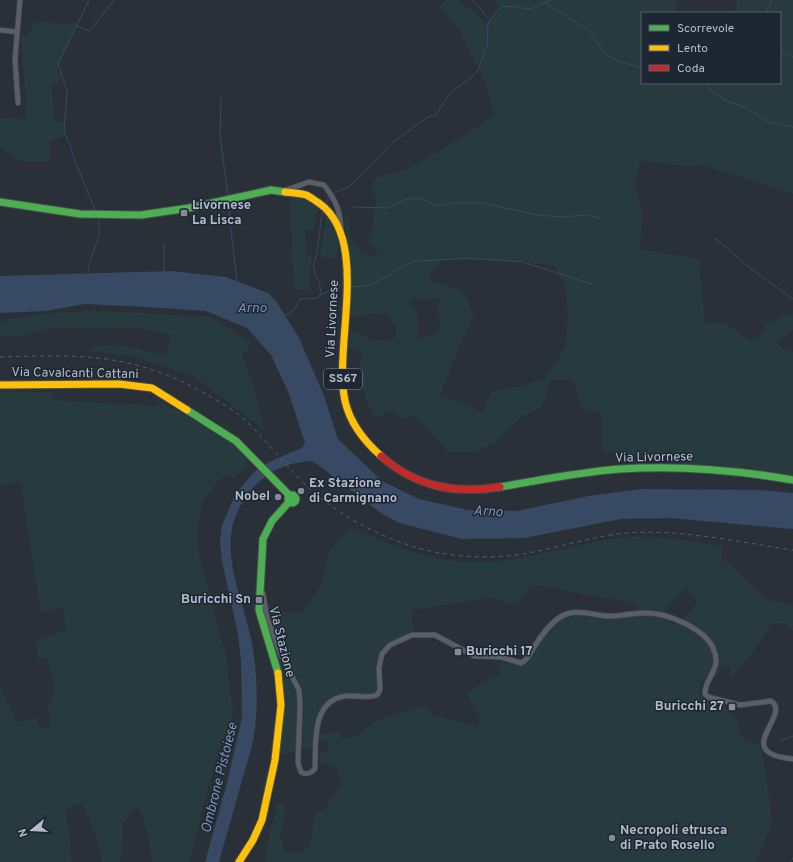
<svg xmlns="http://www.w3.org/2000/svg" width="793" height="862" font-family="Overpass,sans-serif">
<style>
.green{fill:#273a3e;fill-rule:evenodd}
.water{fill:#384963}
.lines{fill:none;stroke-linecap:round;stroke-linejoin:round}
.stream{stroke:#384963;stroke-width:1}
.street-casing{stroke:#484c53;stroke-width:6}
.fast-casing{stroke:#484c53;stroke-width:9}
.slow-casing{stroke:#484c53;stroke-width:9}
.jam-casing{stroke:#484c53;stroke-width:9}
.street{stroke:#5a5e66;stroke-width:4.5}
.fast{stroke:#4caf50;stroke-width:7}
.slow{stroke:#ffc107;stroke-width:7}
.jam{stroke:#c62828;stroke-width:7}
.rail{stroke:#595d64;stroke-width:1;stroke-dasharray:4 4;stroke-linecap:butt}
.poi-dot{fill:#848b96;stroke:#1d2633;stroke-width:1.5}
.labels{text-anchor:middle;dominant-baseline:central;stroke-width:3;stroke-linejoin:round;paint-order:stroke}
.shield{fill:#1d2633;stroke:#878f9c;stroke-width:1}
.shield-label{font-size:12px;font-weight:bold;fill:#b4bcc9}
.poi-label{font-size:13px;font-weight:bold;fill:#b4bcc9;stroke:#1d2633;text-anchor:start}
.street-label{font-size:13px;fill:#b4bcc9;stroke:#1d2633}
.water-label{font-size:14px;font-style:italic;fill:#7c92b1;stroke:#1d2633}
</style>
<rect width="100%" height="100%" fill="#2a3038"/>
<!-- green -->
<path class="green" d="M446 0H458L486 22 499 13 498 3 492 0H678L675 11 678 13H642V83H780V13H732L737 9 736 0H793V194L702 165C688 170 659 160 640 161L635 181 642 213 640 249 699 259 705 323 725 322 748 340 760 336 767 323 793 313V330L778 342 781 348 793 352V477L689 466C668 446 647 457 622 454 615 454 608 451 601 449V415L582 407 573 380 551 379 542 407 519 419 496 441 476 452 448 451 414 415 404 419 390 411 375 418 368 405 358 372 363 353 347 348 350 330C362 332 360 334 369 339 377 343 387 340 395 338L396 327 386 313 364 315 350 319 352 264 344 217 348 214 351 239 358 245 361 253 370 257 379 252 367 240 372 228 376 199 371 186 377 177 408 169 472 131 494 114 486 83 461 33 439 6ZM442 260 521 261 554 266 566 288 568 316 566 345 548 374C540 385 505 388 491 392L483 413 460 401 440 396 460 344 473 317 471 306 462 291 441 283 432 282 429 274ZM437 297 441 298 442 301 438 303 440 322 439 328 435 335 419 339 417 313 409 303V300L416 298 420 301Z
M35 22 78 24 57 69 61 80 52 83 54 122H65L66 135 49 141 51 162H23L0 148V118L27 119 21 35H27Z
M290 196C302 196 309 201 319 207L313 230H305L306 256H312L309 291 295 289 292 261Z
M326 216C336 226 341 245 336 258L320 257Z
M110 311 211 317 249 342V348L242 355 254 387 264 430 195 377 128 355 91 352 93 346 120 345 166 355 171 335 139 328 49 329 21 337 0 336V322C35 311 74 312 110 311Z
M0 391 51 392 55 400 156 406 163 403 234 442 247 460V468L233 478 226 474 214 486 202 504 197 529 200 559 226 655 233 712 209 784 189 862H153L143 817 136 805 123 824 122 853 119 862H101C99 841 92 822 81 804L66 808 72 862H0V688L18 722 38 718 40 729 51 725 48 707 55 691 48 657 38 659 36 640 66 630 63 607 41 612 20 481 0 486Z
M351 528C388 543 427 560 467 562 524 565 575 541 629 537 660 535 692 542 723 546L721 557 768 600 789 604 793 607V631L785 623 771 624 756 648 731 678 729 665 722 667 717 676H707L701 682 699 694C710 706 714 700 724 706 735 713 740 731 745 742L760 745 764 760 772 823 756 862H265L270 830 278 802 283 805 285 819 280 833 285 851 301 854 310 844 314 815 324 809 341 785 337 768 321 764 319 752 327 751 328 740H314V748H302L300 751 279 755 285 708 283 684 268 634 270 610 301 613 322 584 327 558 339 538ZM531 585C551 586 569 591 589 595 606 599 623 599 639 607L637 610 615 613 579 610 562 614 550 623 527 656 519 660 502 656 499 675 483 682 467 694 480 718 478 726 430 714 426 705 375 721 355 737 342 739 340 732 320 734C321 727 321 719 323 712 330 693 365 702 380 696 384 689 381 666 383 655L393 647 414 636 412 610 490 598 516 605ZM686 587 697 602 678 626 663 619 666 608Z"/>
<!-- water -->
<path class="water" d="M172 271 226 277 268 293 276 301 299 338 323 393 338 439 382 481 419 499 468 510 517 511 588 496 641 489 760 490 793 493V529L670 518 621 519 524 538 462 539 399 523 382 514 313 461C289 462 268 470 252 489 208 540 244 593 253 649 257 674 258 703 255 728 253 747 246 765 241 784 234 810 226 836 219 862H205L226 787 242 718 241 661 238 634 222 561 220 542 222 525 235 495 254 472 269 462 302 448 305 443 289 394 271 355 247 328 206 311 147 307 85 304 45 311 0 313V276Z"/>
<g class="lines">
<!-- stream -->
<path class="stream" d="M89 0 58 64 67 91 64 133 70 145 77 166 96 212
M473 0 489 19
M546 3 585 28 598 42 604 54 621 62 642 68
M766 13 772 0
M77 26 90 31 114 0
M780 52 793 57
M707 83 711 91 729 102 745 107 768 122 793 127
M221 97 220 135 228 196
M335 192 349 187 393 142 428 117 436 115 450 93 471 78 478 70 487 46 488 24 497 11 502 7 509 6 530 9 551 0
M326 202 330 196
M228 203 237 282
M352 207 389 208 404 200 415 198 424 200 437 206 453 203H482L537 215 562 217 585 215 600 218
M715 238 750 268 793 299
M164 244V271
M88 273C89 252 104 239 98 219
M351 286C371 290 392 272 409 263L417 261 468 258 523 262 592 284
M321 295 339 285H345
M285 316 294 310 300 299 318 298 321 293 319 282 313 267C319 249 319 229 323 209
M780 741 793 736
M790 862 793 858"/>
<!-- street casing -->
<g class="street-casing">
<path id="street" d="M0 30 17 32
M18 103 15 59 20 0
M286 190 309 182 324 185C336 201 340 209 341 230
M263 593 267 617 281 655 299 690 300 706 298 763 301 772C306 775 310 774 315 769 316 743 311 700 346 696 356 695 367 699 377 695L380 690 379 668 382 654 390 645 412 635H435L474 656 501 657 521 663C528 660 530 653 534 647 541 636 551 622 562 616 577 608 592 615 607 616 620 617 633 612 646 613 667 613 704 628 713 648 723 670 704 678 705 694L708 697 740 705 771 701C793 715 729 753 793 759"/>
</g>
<!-- fast casing -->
<g class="fast-casing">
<path id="fast" d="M0 202 80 214 141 215 189 208 271 190 285 192
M187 410 236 441 290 496
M500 487C540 480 580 472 620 469 678 465 736 470 793 480
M288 499a4 4 0 1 1 8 0a4 4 0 1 1-8 0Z
M278 673 259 610 263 539 272 521 289 502"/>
</g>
<!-- slow casing -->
<g class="slow-casing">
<path id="slow" d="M285 192C292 193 300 193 306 195 310 196 315 201 319 203 371 240 333 346 345 401 350 423 364 441 381 456
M0 385 119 384 152 388 187 410
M239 862 253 840 262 820 275 760 281 705 278 673"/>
</g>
<!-- jam casing -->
<g class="jam-casing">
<path id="jam" d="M381 456C416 487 455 494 500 487"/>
</g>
<!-- street -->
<use href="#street" class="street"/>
<!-- fast -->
<use href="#fast" class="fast"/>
<!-- slow -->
<use href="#slow" class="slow"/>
<!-- jam -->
<use href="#jam" class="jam"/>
<!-- rail -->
<path class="rail" d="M0 357C77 355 126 352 197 389 213 398 230 407 244 419 267 441 286 467 309 488 340 516 378 536 418 548 455 558 496 560 533 552 564 546 595 536 626 533 682 529 738 542 793 550"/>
</g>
<!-- markers -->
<g class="poi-dot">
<rect x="180" y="209" width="8" height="8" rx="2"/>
<circle cx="301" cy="491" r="4"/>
<circle cx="278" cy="497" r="4"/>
<rect x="255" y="596" width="8" height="8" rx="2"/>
<rect x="454" y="648" width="8" height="8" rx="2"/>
<rect x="728" y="703" width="8" height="8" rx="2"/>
<circle cx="612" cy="838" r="4"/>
</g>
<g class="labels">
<!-- shield labels -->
<rect class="shield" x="324" y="369" width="38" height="20" rx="3"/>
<g class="shield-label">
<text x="343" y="379">SS67</text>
</g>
<!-- poi labels -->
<g class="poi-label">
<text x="192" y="206">Livornese<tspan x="192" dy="15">La Lisca</tspan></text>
<text x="309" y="484">Ex Stazione<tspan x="309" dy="15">di Carmignano</tspan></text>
<text x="270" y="497" text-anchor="end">Nobel</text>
<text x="251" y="600" text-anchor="end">Buricchi Sn</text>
<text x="466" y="652">Buricchi 17</text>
<text x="724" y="707" text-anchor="end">Buricchi 27</text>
<text x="620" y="831">Necropoli etrusca<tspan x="620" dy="15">di Prato Rosello</tspan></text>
</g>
<!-- street labels -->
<g class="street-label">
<text transform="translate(333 319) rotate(-87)">Via Livornese</text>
<text transform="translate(75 374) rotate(1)">Via Cavalcanti Cattani</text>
<text transform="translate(654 458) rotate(-1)">Via Livornese</text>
<text transform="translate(281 642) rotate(76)">Via Stazione</text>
</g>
<!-- water labels -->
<g class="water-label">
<text x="252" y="308">Arno</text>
<text transform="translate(488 512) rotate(3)">Arno</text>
<text transform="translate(220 778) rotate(-76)">Ombrone Pistoiese</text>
</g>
</g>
<!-- legend -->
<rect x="641" y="12" width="140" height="72" fill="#1d2633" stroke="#59626f"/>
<rect x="649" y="25" width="20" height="6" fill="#4caf50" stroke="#59626f"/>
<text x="677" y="32" font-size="12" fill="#b4bcc9">Scorrevole</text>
<rect x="649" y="45" width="20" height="6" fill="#ffc107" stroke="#59626f"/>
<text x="677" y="52" font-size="12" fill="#b4bcc9">Lento</text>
<rect x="649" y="65" width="20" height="6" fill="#c62828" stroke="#59626f"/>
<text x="677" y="72" font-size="12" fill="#b4bcc9">Coda</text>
<!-- north arrow -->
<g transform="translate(32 830) rotate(252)" stroke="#1d2633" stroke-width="3" paint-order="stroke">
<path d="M0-3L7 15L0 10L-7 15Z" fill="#b4bcc9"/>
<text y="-6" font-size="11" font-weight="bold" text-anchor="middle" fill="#b4bcc9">N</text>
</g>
</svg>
